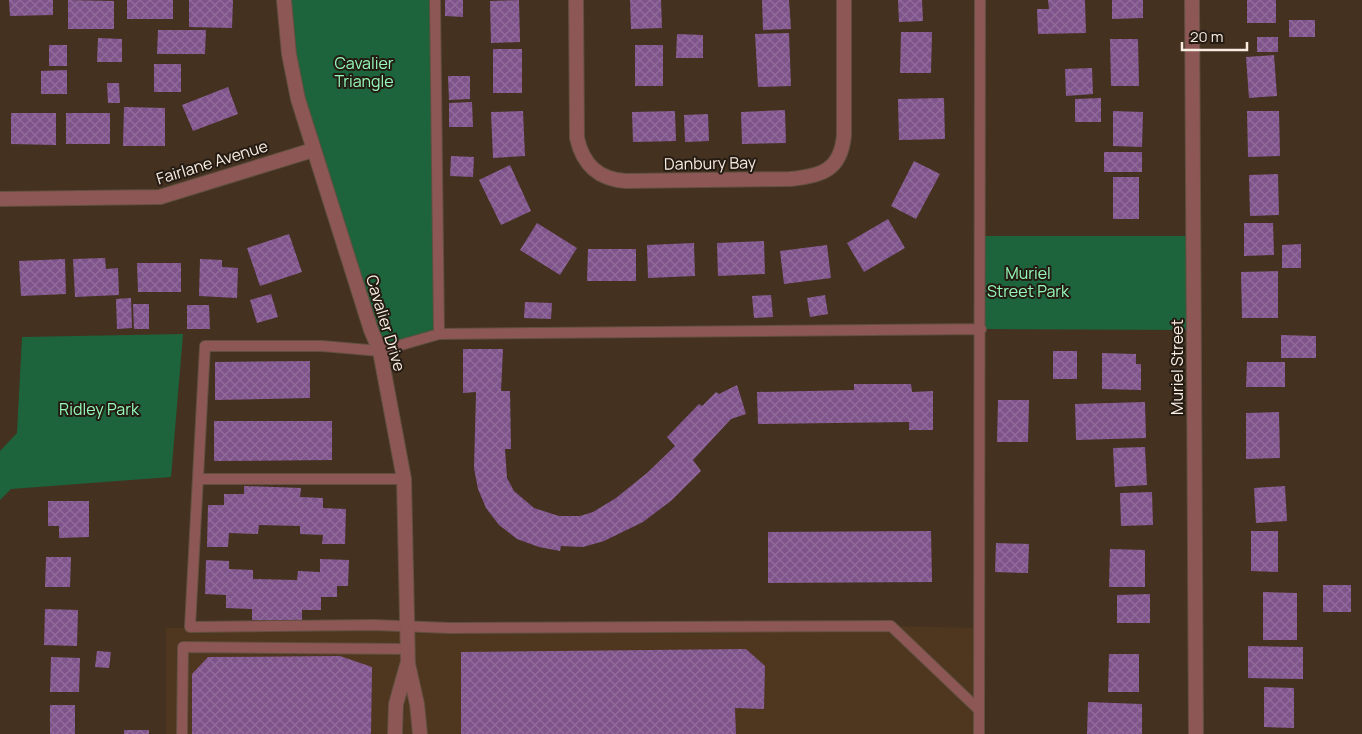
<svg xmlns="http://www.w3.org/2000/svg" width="1362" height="734" font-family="Manrope,sans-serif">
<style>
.built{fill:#4e361f}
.park{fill:#1d643d}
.building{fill:url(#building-cross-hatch)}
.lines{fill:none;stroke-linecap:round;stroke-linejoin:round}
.service-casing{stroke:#614f3f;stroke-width:12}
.minor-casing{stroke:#614f3f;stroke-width:16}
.tertiary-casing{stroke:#614f3f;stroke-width:16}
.service{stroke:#8c5755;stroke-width:10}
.minor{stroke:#8c5755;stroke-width:14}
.tertiary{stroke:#8c5755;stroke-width:14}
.labels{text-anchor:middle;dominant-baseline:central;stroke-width:4;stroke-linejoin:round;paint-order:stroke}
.park-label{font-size:16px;fill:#95f9b9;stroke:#241b13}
.street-label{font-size:16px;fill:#f9ece1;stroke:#241b13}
</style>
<defs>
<pattern id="building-cross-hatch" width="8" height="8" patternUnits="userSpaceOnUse" patternTransform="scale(1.25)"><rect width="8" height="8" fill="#7f548b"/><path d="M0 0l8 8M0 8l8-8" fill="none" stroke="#926d9b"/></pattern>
</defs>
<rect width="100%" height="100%" fill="#443120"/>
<!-- built -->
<path class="built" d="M891 626 980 628 979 734H403L407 668 395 734H166V628Z"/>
<!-- park -->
<path class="park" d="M284 0H435L439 334 380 351 313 150Z
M980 236H1193L1194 330 981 329Z
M183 334 171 477 11 489 0 500V451L17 433 22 337Z"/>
<!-- building -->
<path class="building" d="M9 0H53V15L10 16Z
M68 0 114 1V29H68Z
M127 0H173V19H127Z
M189 0H233L232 28 189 27Z
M445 0H463V17L445 16Z
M519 0 520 42 491 43 490 1Z
M630 0H661L662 28 631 29Z
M762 0H789L791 29 763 30Z
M898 0H922L923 21 899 22Z
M1048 0H1085L1086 33 1038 34 1037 9H1049Z
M1112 0H1143V18L1112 19Z
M1247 0H1276V23H1247Z
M1289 20H1315V37H1289Z
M158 30H206L205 54H157Z
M901 32H932L931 73H900Z
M789 33 791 86 758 87 755 34Z
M677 34 703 35V58H676Z
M1257 37H1278V52H1257Z
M98 38 122 39V62H97Z
M1110 39H1138L1139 86H1111Z
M49 45H67V66H49Z
M635 45H663V86H635Z
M493 49H522V93H493Z
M1274 55 1277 96 1249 98 1246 57Z
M154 64H181V92H154Z
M1092 68 1093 94 1066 96 1065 69Z
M67 70V94H41V71Z
M448 76H470V99L449 100Z
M107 83H119L120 103H108Z
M228 87 238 114 193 131 182 105Z
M944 98 945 139 899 140 898 99Z
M1101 98V122H1075V99Z
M472 102 473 127H449V103Z
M124 107 165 108V146H123Z
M785 110 786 143 742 144 741 112Z
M523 111 525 156 493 158 491 112Z
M675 111 676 141 633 142 632 112Z
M1113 111 1143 112 1142 147 1113 146Z
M1247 111H1279L1280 156 1248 157Z
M11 113H56V145L11 144Z
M66 113H110V144H66Z
M708 114 709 141 685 142 684 115Z
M1104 152H1142V172H1104Z
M451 156 474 157 473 177 450 176Z
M914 161 940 174 916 219 891 206Z
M510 165 531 211 501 225 479 180Z
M1278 174 1279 215 1250 216 1249 175Z
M1113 177H1139V219H1113Z
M888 219 905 248 864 272 847 243Z
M537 223 577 248 560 275 520 250Z
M1244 223H1273L1274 255 1244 256Z
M289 234 302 272 260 286 247 248Z
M764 241 765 274 718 276 717 243Z
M694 243 695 276 648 278 647 245Z
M1301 244V268H1282V245Z
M827 245 831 278 784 284 780 251Z
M588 249H636V281H587Z
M105 258 106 269 118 268 119 295 75 297 73 259Z
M65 259 66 294 21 296 19 261Z
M200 259 222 260V267L238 268 237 298 199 296Z
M137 263H181V292H138Z
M1278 271V318H1242L1241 272Z
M271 294 278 317 257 323 250 300Z
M771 295 773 317 754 318 752 296Z
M825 295 828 314 810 317 807 298Z
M131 298 132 328 117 329 116 299Z
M525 302 552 303 551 319 524 318Z
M133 304H149V329H134Z
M187 305H209L210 329H187Z
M1281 335 1316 336V358H1281Z
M463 349H503L501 391H510L511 449H505L507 478 514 491 534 508 559 516H580L593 512 616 498 647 473 675 446 667 437 699 404 702 406 716 392 719 394 737 385 746 414 731 419 693 460 701 471 672 500 643 522 604 541 583 547 561 546 560 551 539 547 517 539 499 525 486 508 478 489 474 468 476 392 463 393Z
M1053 351H1077V379H1053Z
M1102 353 1136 354V364H1141V390L1102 389Z
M310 361V398L215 400V362Z
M1247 362H1285V387H1246Z
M854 384H911L912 392 933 391V430H909V422L758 424 757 392 854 390Z
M998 400H1029L1028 442H997Z
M1145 402 1146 438 1076 440 1075 404Z
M1279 412 1280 458 1246 459V413Z
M214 421H332V460L214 461Z
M1145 447 1147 485 1115 487 1113 448Z
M244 486 301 488 300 497 323 498V508L346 509 345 544H322L323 535 300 534V526L259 525 258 534 229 533 228 547H207L208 505H224V494H244Z
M1285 486 1287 521 1256 523 1254 488Z
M1152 492 1153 525 1121 526 1120 493Z
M48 501H89V537L59 538V526H48Z
M931 531 932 582 768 583V532Z
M1251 531H1278V572L1251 571Z
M996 543 1029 544 1028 573 995 572Z
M1110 549 1145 550V587H1109Z
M46 557H71L70 587H45Z
M320 559 349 560 348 586H337V597H321V610H302V622L252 620V609L226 608V595L205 594 206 560 229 561V569L253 570V579L297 580 298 571 320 572Z
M1323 585H1351V612H1323Z
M1263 592 1297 593V640H1263Z
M1150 594V623H1117V595Z
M45 609 78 610 77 646 44 645Z
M1248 646 1303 647V679L1248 678Z
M746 649 765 666 764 709 735 708 736 734H461V652Z
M97 651 111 652 109 668 95 667Z
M1109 654H1139V692H1108Z
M340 656 372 667 371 734H192V674L208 657Z
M51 657 80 658 79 692H50Z
M1264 687 1294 688V728L1264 727Z
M1088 702 1142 704V734H1087Z
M50 705H75V734H50Z
M124 730H149V734H124Z"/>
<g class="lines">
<!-- service casing -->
<g class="service-casing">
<path id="service" d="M435 0 439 334 380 351 322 346H205L190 627 374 625 449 628 891 626 979 710
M439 334 981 329
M198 479H404
M182 734 183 647 407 649
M979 734 980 0"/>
</g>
<!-- minor casing -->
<g class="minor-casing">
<path id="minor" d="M576 0 577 138C583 165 598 179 626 181L790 179C822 176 841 170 844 135V0
M1192 0 1196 734
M0 199 160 197 313 150"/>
</g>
<!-- tertiary casing -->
<g class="tertiary-casing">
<path id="tertiary" d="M284 0 289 54 298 99 371 330 380 351 404 479 408 664 417 704 420 734
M395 734 396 704 407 665"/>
</g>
<!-- service -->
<use href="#service" class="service"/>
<!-- minor -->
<use href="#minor" class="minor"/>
<!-- tertiary -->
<use href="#tertiary" class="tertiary"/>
</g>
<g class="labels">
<!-- park labels -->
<g class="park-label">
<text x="364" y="63">Cavalier<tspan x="364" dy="18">Triangle</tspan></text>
<text x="1028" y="273">Muriel<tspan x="1028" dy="18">Street Park</tspan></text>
<text x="99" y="409">Ridley Park</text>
</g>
<!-- street labels -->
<g class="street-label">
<text transform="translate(212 162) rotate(-17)">Fairlane Avenue</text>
<text transform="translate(710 163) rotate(-1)">Danbury Bay</text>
<text transform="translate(386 323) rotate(73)">Cavalier Drive</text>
<text transform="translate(1177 367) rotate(-90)">Muriel Street</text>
</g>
</g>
<!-- scale -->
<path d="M1182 42v8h65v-8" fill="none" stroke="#f9ece1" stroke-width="2.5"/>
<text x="1190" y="42" font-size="15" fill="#f9ece1" stroke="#241b13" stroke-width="4" paint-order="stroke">20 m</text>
</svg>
